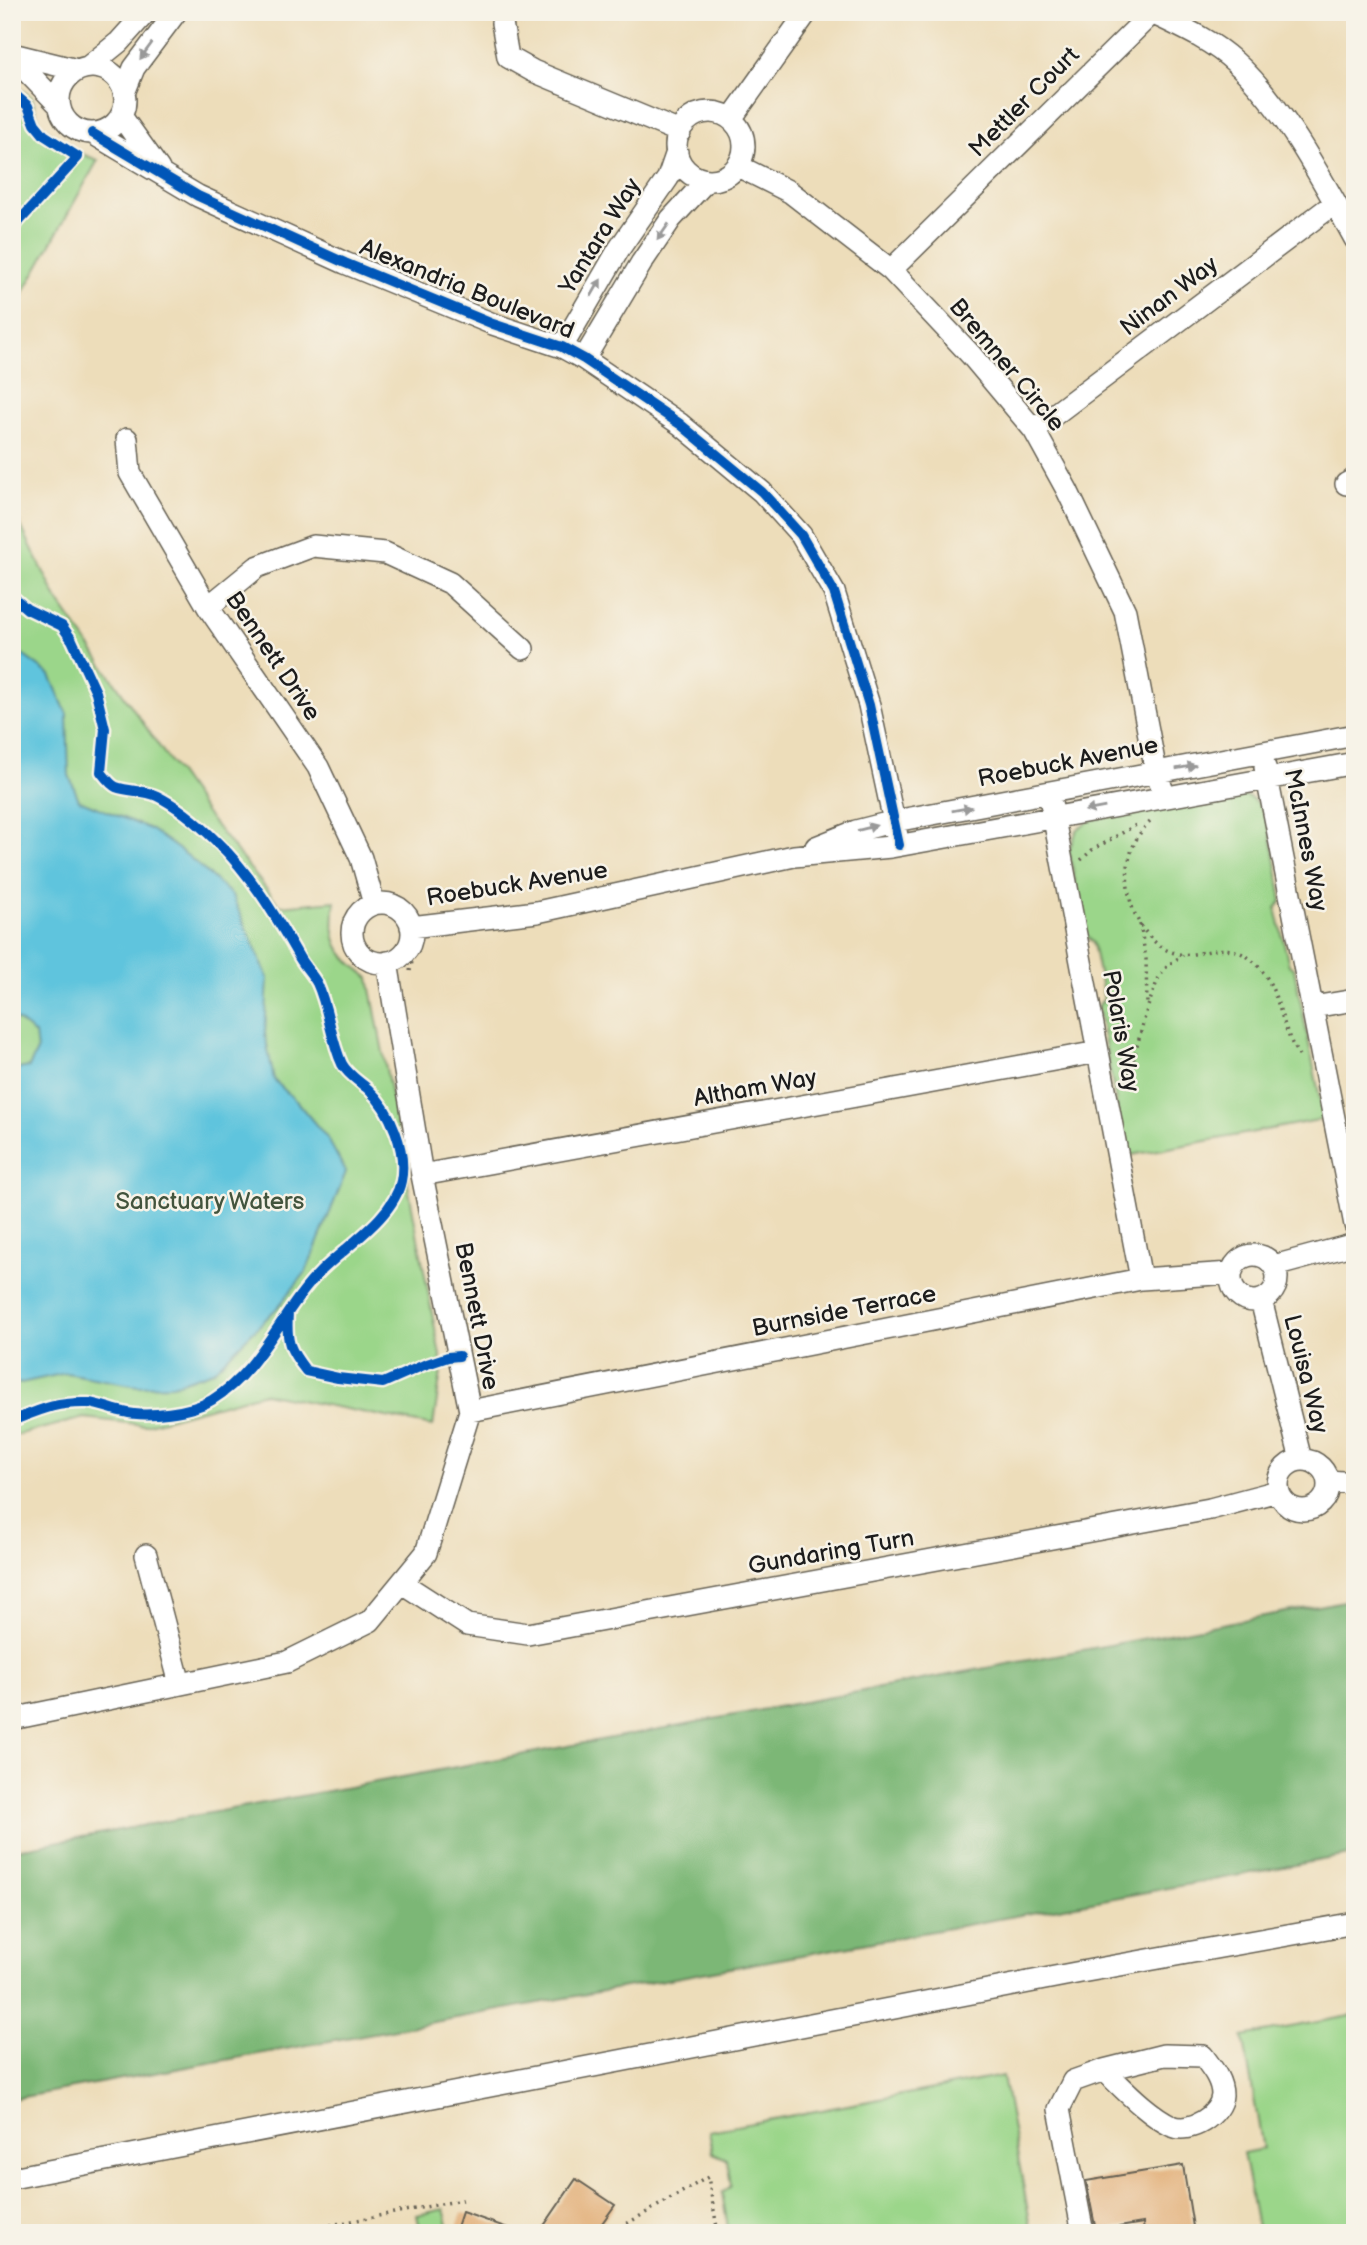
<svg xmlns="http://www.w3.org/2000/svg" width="1367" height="2245" font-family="'Balsamiq Sans',sans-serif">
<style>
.green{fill:#9bd68a;stroke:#5c7953;stroke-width:2}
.forest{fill:#7cb776;stroke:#4c6a49;stroke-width:2}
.water{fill:#5fc4dd;stroke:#3e707c;stroke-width:2}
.building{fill:#e2af78}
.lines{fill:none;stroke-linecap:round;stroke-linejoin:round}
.minor-casing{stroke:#656053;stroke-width:24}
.path{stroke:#656053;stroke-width:3.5;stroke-dasharray:2 5;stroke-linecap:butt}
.minor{stroke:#fff;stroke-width:21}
.cycleway-casing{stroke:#f7f3e8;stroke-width:15}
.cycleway{stroke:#0057b8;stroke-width:10}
.oneway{fill:#999}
.labels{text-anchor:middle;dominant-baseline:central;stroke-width:5;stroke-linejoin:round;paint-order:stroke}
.street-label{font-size:24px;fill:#1c1c1c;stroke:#f7f3e8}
.park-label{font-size:24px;fill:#42543d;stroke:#f7f3e8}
</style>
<rect width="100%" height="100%" fill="#f7f3e8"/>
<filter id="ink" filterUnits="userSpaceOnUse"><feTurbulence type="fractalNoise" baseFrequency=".0143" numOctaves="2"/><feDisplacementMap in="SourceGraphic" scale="14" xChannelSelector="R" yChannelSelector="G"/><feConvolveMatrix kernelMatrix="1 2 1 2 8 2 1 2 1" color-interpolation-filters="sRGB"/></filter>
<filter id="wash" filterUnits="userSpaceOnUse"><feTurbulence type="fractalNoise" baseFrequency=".00686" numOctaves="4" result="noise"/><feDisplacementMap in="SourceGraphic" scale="28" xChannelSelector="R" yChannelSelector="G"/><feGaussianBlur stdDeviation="1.57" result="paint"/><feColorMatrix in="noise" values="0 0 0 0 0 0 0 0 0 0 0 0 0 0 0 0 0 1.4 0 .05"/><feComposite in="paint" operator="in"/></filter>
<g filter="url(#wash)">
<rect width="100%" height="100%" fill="#edddba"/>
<!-- green -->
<path class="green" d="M12 83 32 97 39 124 74 151 98 160 12 313Z
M12 508 57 599 207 815 280 906 335 901C330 944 336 951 369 978L442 1366 433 1426 264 1393 145 1425 84 1418 12 1436Z
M1231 792C1241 794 1249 796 1257 803 1272 817 1278 878 1282 901L1276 908 1289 965 1294 969 1324 1119 1126 1156 1098 1006 1104 999 1093 943 1085 934 1069 850 1077 830 1091 820Z
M1355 2015V2233H1258L1243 2153 1263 2149 1243 2036Z
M1003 2076 1032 2233H729L722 2193 731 2186 727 2159 713 2153 709 2131Z
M444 2209 450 2232 421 2233 417 2215Z"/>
<!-- forest -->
<path class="forest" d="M1355 1599V1854L12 2099V1850Z"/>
<!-- water -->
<path class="water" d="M12 647 50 675 67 714 69 775 79 800 150 829 188 856 232 895 268 978 265 1034 274 1080 297 1102 328 1139 346 1172 306 1272 278 1307 213 1371 173 1385 137 1386 66 1373 12 1385V1068L18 1069 29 1067 37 1051 35 1034 12 1016Z"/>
<g id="blocks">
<!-- building -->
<path class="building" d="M1183 2165 1194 2233H1144L1143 2223 1096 2231 1086 2181Z
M576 2179 615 2205 595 2233H539Z
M462 2212 514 2230 513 2233H455Z"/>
</g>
</g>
<g filter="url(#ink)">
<use href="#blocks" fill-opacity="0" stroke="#656053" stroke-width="2"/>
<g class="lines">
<!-- minor casing -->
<g class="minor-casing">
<path id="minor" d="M506 12 502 23 508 57 533 71 680 132
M12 54 77 70
M12 56 59 105
M88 67 119 42 146 12
M59 100a33 33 0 1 1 66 0a33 33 0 1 1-66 0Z
M124 93 134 68 176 12
M676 146a34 34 0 1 1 68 0a34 34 0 1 1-68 0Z
M121 116 159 169
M731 119 807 12
M92 133 198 196 345 263 493 324 562 347 584 359 680 424 762 492 801 535 834 592 869 705 899 845
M738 166 790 192 891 270 971 355 1034 430 1067 490 1125 611 1156 772 1165 797
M891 270 1152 13C1181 27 1211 40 1235 62 1283 105 1323 181 1355 239
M562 347 619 249 668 178 677 152
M584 359 642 262 671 219 707 180
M1034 430 1335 203
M127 439 130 473 208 607 318 767 361 858 374 904
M1346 484 1355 479
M208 607 257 567 313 546 385 553 450 583 523 649
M1265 767 1355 1225
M1051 803 1141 1279
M816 847 856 831 895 821 1355 735
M352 933a30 30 0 1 1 60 0a30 30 0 1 1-60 0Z
M411 927 537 912 794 856 891 847 1355 763
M1313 1007 1355 1000
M422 1175 1098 1052
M1231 1278a23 23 0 1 1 46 0a23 23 0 1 1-46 0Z
M1274 1266 1355 1244
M1261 1300 1301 1460
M470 1411 1141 1279 1231 1273
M1278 1485a25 25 0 1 1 50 0a25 25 0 1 1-50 0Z
M1329 1481 1355 1483
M146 1555 180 1684
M402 1583 467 1625 528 1634 1210 1509 1278 1491
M12 1719 287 1662 370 1621 426 1553 470 1411 422 1175 387 962
M12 2178 1081 1972 1355 1923
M1083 2233 1059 2109 1073 2081 1104 2070 1164 2055 1203 2056C1211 2067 1222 2079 1222 2095 1221 2115 1190 2134 1172 2126 1147 2114 1124 2089 1104 2070"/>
</g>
<!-- path -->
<path class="path" d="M1150 822C1114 854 1123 923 1163 948 1196 968 1221 932 1254 962 1281 986 1279 1028 1300 1057
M1081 860 1092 850 1136 825
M1140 924 1146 959 1147 1007
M410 971 413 957 422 948
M1126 1087 1147 1009 1158 979 1168 965 1183 955
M621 2227 708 2177 718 2233
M289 2233 462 2200"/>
<!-- minor -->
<use href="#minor" class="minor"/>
<!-- cycleway casing -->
<g class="cycleway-casing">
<path id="cycleway" d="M12 92 28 106 35 124 44 135 78 157 12 229
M92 133 198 196 345 263 493 324 562 347 584 359 680 424 762 492 801 535 834 592 869 705 899 845
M12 596 27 609 62 626 72 640 96 692 105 729 101 772C105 777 111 785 116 787 129 792 145 790 157 796 179 807 199 824 216 841 251 874 275 915 299 957 304 966 312 974 317 983 329 1009 330 1038 342 1064 348 1075 359 1081 368 1089 391 1110 407 1151 401 1181 394 1217 345 1247 321 1271 281 1311 262 1369 212 1400 192 1412 147 1418 124 1412 113 1410 100 1404 88 1403 56 1402 42 1409 12 1421
M288 1313C286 1342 289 1349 306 1371L338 1378 383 1383 424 1365 448 1357 459 1356"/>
</g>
<!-- cycleway -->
<use href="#cycleway" class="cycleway"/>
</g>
<!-- one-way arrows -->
<defs><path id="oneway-solid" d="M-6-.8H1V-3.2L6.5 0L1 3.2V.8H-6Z" transform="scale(1.75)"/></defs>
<g class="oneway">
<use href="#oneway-solid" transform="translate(146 51) rotate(126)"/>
<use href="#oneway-solid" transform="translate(663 232) rotate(125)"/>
<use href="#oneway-solid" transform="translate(596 288) rotate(-60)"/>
<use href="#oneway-solid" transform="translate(1186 767) rotate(-10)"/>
<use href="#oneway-solid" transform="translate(962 809) rotate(-10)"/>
<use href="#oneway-solid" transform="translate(1095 809) rotate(170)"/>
<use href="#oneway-solid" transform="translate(867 828) rotate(-15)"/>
</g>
</g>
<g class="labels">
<!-- street labels -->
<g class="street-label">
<text transform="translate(1024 102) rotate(-45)">Mettler Court</text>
<text transform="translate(600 236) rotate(-58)">Yantara Way</text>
<text transform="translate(467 289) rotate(22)">Alexandria Boulevard</text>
<text transform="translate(1169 296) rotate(-37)">Ninan Way</text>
<text transform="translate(1007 365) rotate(50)">Bremner Circle</text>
<text transform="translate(273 656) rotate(56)">Bennett Drive</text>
<text transform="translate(1068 762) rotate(-11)">Roebuck Avenue</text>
<text transform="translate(1306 840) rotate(79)">McInnes Way</text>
<text transform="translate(517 884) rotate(-9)">Roebuck Avenue</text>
<text transform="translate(1121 1031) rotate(80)">Polaris Way</text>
<text transform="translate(755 1088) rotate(-10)">Altham Way</text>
<text transform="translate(844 1311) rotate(-11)">Burnside Terrace</text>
<text transform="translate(477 1316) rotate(79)">Bennett Drive</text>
<text transform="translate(1306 1374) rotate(76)">Louisa Way</text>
<text transform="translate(831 1552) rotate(-10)">Gundaring Turn</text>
</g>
<!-- park labels -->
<g class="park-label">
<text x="210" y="1201">Sanctuary Waters</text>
</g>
</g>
<!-- margin -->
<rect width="1367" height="2245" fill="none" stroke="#f7f3e8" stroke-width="42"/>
</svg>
